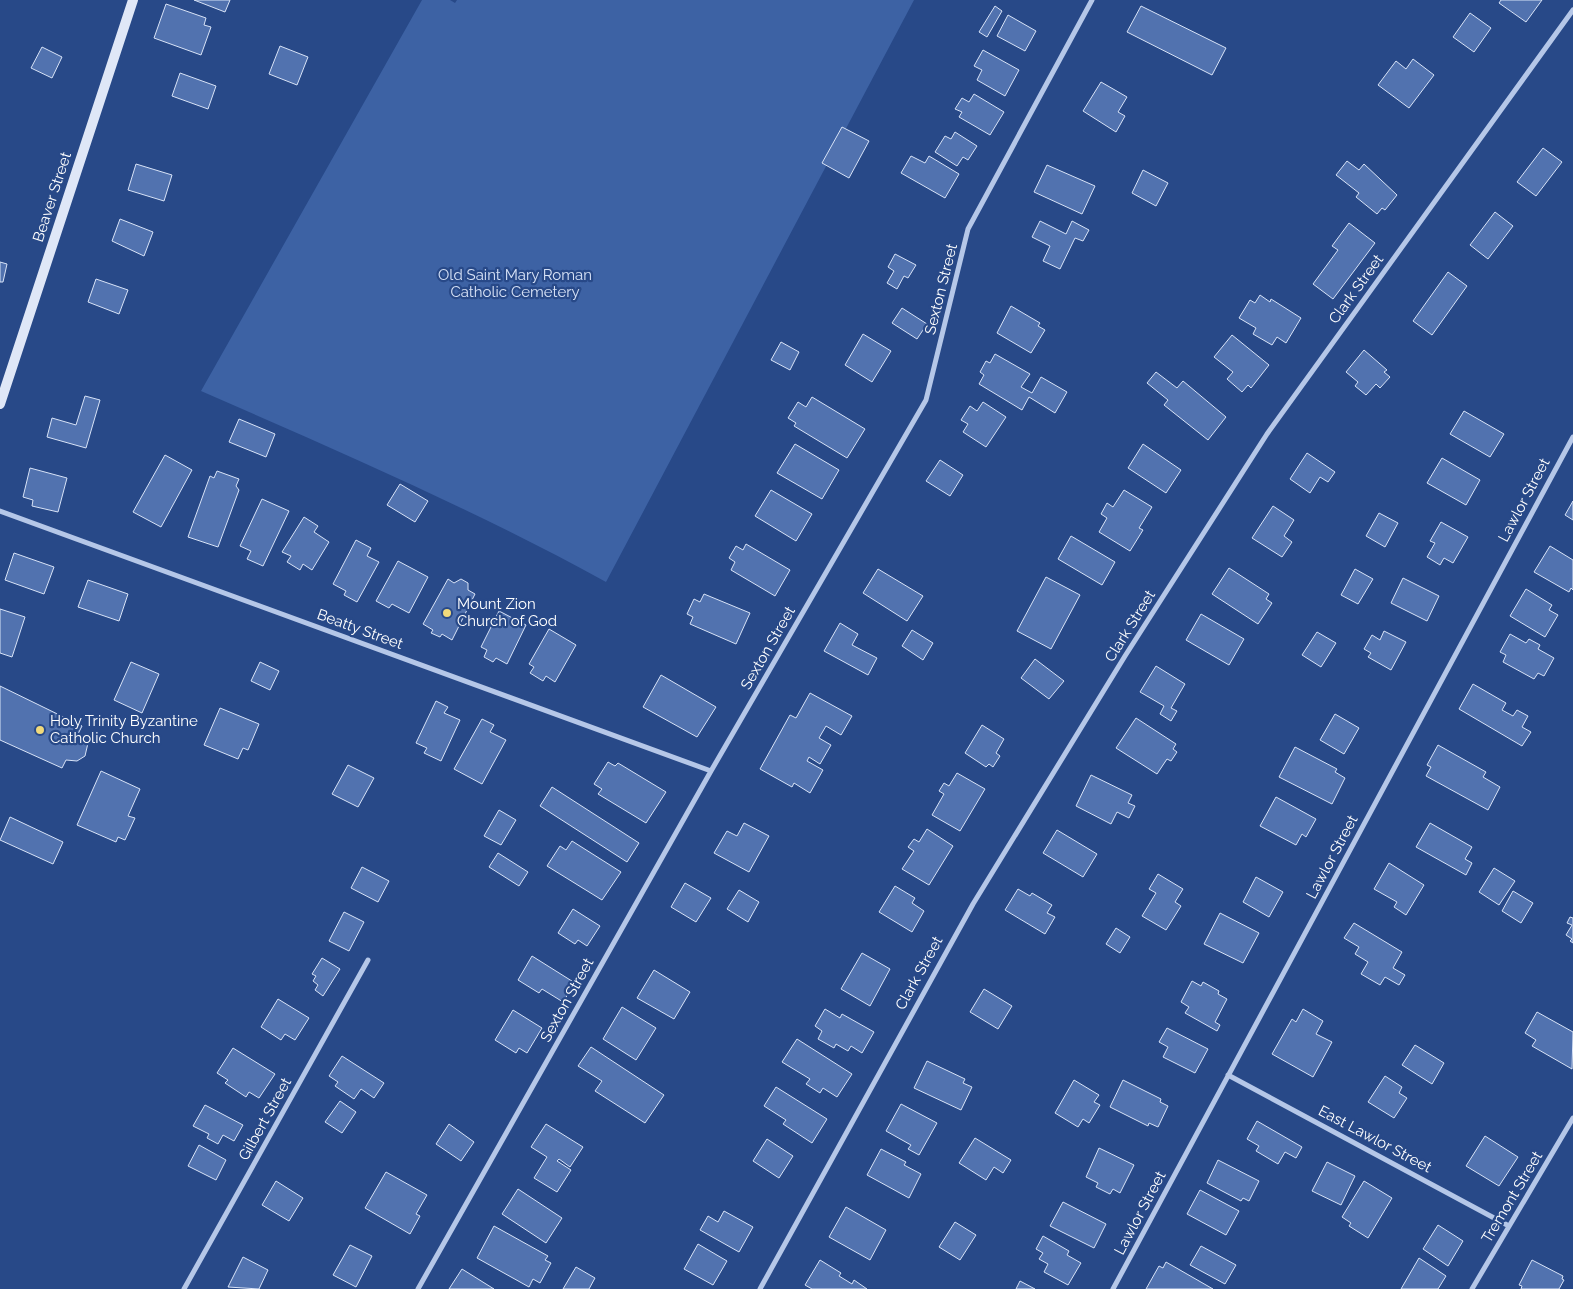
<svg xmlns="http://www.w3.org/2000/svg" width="1573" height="1289" font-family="Raleway,sans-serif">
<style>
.green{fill:#3d62a4}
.building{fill:#5172af;stroke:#d8e3f7}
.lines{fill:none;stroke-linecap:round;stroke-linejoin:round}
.street{stroke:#b5c7e8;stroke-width:5}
.secondary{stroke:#dfe7f7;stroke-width:10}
.poi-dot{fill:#f0d97b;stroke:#284988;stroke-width:2}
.labels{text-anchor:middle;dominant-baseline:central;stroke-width:4.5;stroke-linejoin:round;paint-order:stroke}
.street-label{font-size:15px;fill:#fff;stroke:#284988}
.park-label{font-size:15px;fill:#d8e3f7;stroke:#284988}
.poi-label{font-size:15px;fill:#fff;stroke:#284988;text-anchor:start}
</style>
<rect width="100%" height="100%" fill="#284988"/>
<!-- green -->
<path class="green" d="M422 0H450L455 3 457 0H914L606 582C475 510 338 451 201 391Z"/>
<!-- building -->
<path class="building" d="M194 0H230L225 12Z
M1501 0H1542L1526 22 1499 3Z
M166 4 206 18 204 25 211 27 201 55 154 38Z
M995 6 1002 11 987 37 979 32Z
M1141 6 1226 48 1212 75 1127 32Z
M1470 13 1491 28 1474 52 1453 37Z
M1008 15 1036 31 1025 51 997 36Z
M280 46 308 57 297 85 269 74Z
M42 47 62 57 52 78 31 68Z
M983 50 1019 70 1005 96 977 80 982 70 974 66Z
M1413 59 1434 75 1409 108 1378 85 1396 61 1406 69Z
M180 73 216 86 208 109 172 96Z
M1101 82 1127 97 1118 112 1125 116 1116 132 1083 111Z
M974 94 1004 112 990 135 959 117 962 112 955 109 962 98 969 102Z
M842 127 869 141 849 178 822 163Z
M955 132 977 146 968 160 963 157 957 166 935 152 945 136 951 139Z
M1543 148 1562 162 1536 196 1517 182Z
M911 156 925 163 929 156 959 174 945 198 901 173Z
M1347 161 1359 170 1364 164 1397 195 1385 210 1382 208 1377 214 1356 197 1359 193 1336 175Z
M136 164 172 175 164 201 128 190Z
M1047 165 1095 186 1082 214 1034 192Z
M1143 170 1168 183 1156 206 1132 193Z
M1495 212 1513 226 1488 259 1470 245Z
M120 219 153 232 144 256 112 241Z
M1040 221 1066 234 1072 221 1089 230 1083 241 1075 238 1060 269 1043 261 1050 246 1032 237Z
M1349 223 1375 243 1333 299 1313 284 1338 250 1332 246Z
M895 254 916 265 908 278 904 276 897 289 887 283 894 271 888 267Z
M0 262 7 264 3 282H0Z
M1448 272 1467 286 1432 335 1413 321Z
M96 279 128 290 119 314 88 302Z
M1260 295 1270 302 1271 299 1301 318 1286 343 1277 337 1272 345 1253 334 1256 328 1239 318 1250 300 1255 303Z
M1011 306 1040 323 1038 326 1045 330 1031 353 997 333Z
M902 308 927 324 917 339 892 323Z
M863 334 891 351 872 382 845 365Z
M1232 335 1269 365 1251 388 1248 385 1242 392 1227 379 1233 372 1214 357Z
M781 342 799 352 790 370 771 360Z
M1364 350 1387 370 1384 372 1390 377 1380 388 1376 384 1366 395 1355 386 1358 382 1346 372Z
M995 354 1030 374 1021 387 1032 393 1041 377 1067 392 1055 413 1029 397 1022 410 979 384 984 375 980 372 986 361 990 363Z
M1156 372 1177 388 1183 381 1226 417 1208 440 1164 405 1168 400 1147 383Z
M85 396 100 400 86 448 47 437 52 418 76 425Z
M812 397 865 429 847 458 794 426 796 423 788 418 798 402 806 407Z
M983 402 1006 417 986 447 963 432 968 424 961 420 970 406 977 411Z
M1464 411 1504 434 1490 457 1450 434Z
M239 419 275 434 266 457 229 442Z
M795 444 839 470 822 499 777 473Z
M1143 444 1181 470 1166 493 1128 468Z
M1307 453 1335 472 1328 482 1320 477 1310 493 1290 479Z
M165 455 192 470 161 527 133 512Z
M1442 458 1480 480 1466 505 1427 483Z
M940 460 963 475 950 496 926 481Z
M30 468 67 478 58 512 32 506 33 500 23 497Z
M217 471 239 479 236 486 239 490 218 547 188 537 210 476 214 478Z
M400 484 428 501 415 522 387 505Z
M771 490 812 514 796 541 755 516Z
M1124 490 1152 507 1139 528 1143 530 1130 551 1099 532 1107 518 1101 514 1107 503 1113 507Z
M262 499 289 511 263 566 247 559 251 551 240 546Z
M1573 501V520L1565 515Z
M1273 506 1294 520 1284 536 1292 542 1282 557 1252 538Z
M1379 513 1398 523 1385 547 1366 536Z
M304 517 318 526 314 532 329 542 312 570 303 564 300 570 287 562 291 556 282 552Z
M1441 522 1468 537 1453 563 1444 558 1440 565 1427 557 1435 543 1430 541Z
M1071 536 1115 562 1102 585 1058 559Z
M356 540 371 548 367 556 379 562 357 602 344 595 346 591 333 584Z
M746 544 790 570 775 596 731 570 735 562 729 558 736 546 743 550Z
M1550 546 1573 560V590L1571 588 1569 592 1534 572Z
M14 553 54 567 44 594 5 580Z
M398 561 428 577 409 613 392 604 389 608 376 601Z
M1229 568 1269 594 1266 599 1272 603 1258 624 1212 594Z
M878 569 923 596 907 621 863 593Z
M1355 569 1373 579 1358 604 1341 595Z
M1046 577 1080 595 1051 649 1017 631Z
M1403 578 1439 596 1427 621 1391 603Z
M448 579 454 583 461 579 468 583V590L475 594 452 640 442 634 440 637 431 633 433 630 423 624Z
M88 580 128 594 119 621 78 607Z
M1526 589 1552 605 1549 610 1558 615 1545 637 1510 616Z
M704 594 750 613 736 644 690 624 693 617 687 614 694 599 700 602Z
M0 609 25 617 12 657 0 653Z
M499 611 526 625 507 664 496 658 493 662 484 657 487 650 481 647Z
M1201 614 1244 639 1229 665 1186 640Z
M840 623 858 634 852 645 877 658 868 675 824 651Z
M549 629 576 645 555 682 546 676 543 681 530 673 534 667 529 664Z
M912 630 933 643 923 660 902 646Z
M1384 631 1406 642 1391 670 1368 657 1371 653 1364 649 1372 635 1380 640Z
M1317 632 1336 643 1321 667 1302 655Z
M1510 634 1526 643 1529 639 1540 645 1538 649 1554 658 1544 676 1538 673 1534 679 1503 662 1506 655 1500 652Z
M1035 659 1064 681 1049 699 1021 678Z
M131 662 159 674 142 713 114 700Z
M260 662 279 671 270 690 251 681Z
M1156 666 1185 684 1171 708 1177 711 1171 721 1160 714 1164 706 1140 692Z
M661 675 716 707 697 737 643 707Z
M1473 684 1506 703 1502 710 1513 716 1517 710 1528 716 1522 727 1531 732 1522 746 1459 709Z
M0 686 82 726 78 734 88 743 85 756 77 761 66 760 62 768 0 740Z
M810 693 852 716 841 735 826 726 819 738 831 745 820 764 809 757 807 761 823 770 810 793 794 783 792 787 760 769 790 715 796 718Z
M436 701 448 707 444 713 460 720 441 761 424 753 427 748 416 743Z
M220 708 259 724 248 750 243 748 238 759 204 745Z
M1335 714 1359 728 1344 754 1320 740Z
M1136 718 1176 744 1173 749 1177 752 1171 761 1167 759 1157 774 1116 748Z
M482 719 494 725 490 732 506 740 482 784 454 769Z
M982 725 1004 739 996 753 1000 756 993 767 989 764 986 767 965 753Z
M1438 745 1486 772 1483 777 1500 787 1488 810 1426 776 1431 767 1427 765Z
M1295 747 1337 769 1335 772 1345 778 1332 804 1279 777Z
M608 762 615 766 618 763 666 792 646 823 598 794 602 789 594 784Z
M348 765 374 778 358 807 332 794Z
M101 771 140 789 128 816 135 818 125 840 118 837 116 842 77 825Z
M957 773 985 789 960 831 932 815 944 794 939 791 944 783 949 786Z
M1091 775 1132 795 1128 803 1135 806 1129 818 1117 812 1111 824 1076 806Z
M552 787 639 843 627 862 540 806Z
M1276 797 1316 819 1306 837 1302 834 1296 845 1260 826Z
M499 810 516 820 501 845 484 836Z
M10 817 63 842 53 864 0 840Z
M744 823 769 836 749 872 714 853 727 831 737 836Z
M1430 823 1472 847 1465 859 1472 863 1466 875 1416 847Z
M927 829 953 846 929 885 902 869 914 851 908 847 914 839 919 842Z
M1057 830 1097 854 1083 877 1043 853Z
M572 841 621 872 602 900 547 866 560 846 566 850Z
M498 853 528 872 519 886 489 867Z
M1389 863 1424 885 1406 915 1394 907 1397 902 1374 889Z
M362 867 389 881 378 902 351 888Z
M1494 868 1515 881 1499 905 1479 892Z
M1158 874 1183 889 1175 902 1181 906 1166 930 1142 916 1156 893 1149 889Z
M1256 877 1283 892 1269 917 1243 902Z
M685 883 711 898 696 922 671 907Z
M895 886 915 898 912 903 924 911 912 932 879 912Z
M1018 889 1030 896 1032 893 1052 905 1047 913 1055 917 1045 934 1005 910Z
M739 890 759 902 748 922 727 909Z
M1513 891 1533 903 1521 923 1502 911Z
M573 909 600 926 587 946 578 940 575 944 558 933Z
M344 912 364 922 349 951 329 941Z
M1220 913 1259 933 1243 963 1204 944Z
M1570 917 1573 918V943L1570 941 1572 939 1566 935 1572 925 1567 923Z
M1354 923 1402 952 1393 968 1405 975 1399 985 1385 977 1380 985 1361 974 1368 962 1355 954 1359 947 1344 938Z
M1116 928 1130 937 1120 953 1106 944Z
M862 953 890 969 870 1006 841 989Z
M532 956 575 983 563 1002 542 989 539 993 518 980Z
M322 958 340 969 323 996 315 990 318 985 313 981 316 976 312 974Z
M654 970 690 992 674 1019 637 998Z
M1192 981 1201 986 1203 982 1219 991 1218 994 1227 999 1215 1022 1220 1025 1217 1031 1185 1013 1189 1007 1181 1002Z
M984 989 1012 1006 998 1029 970 1012Z
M278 999 309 1018 295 1040 285 1034 281 1040 261 1027Z
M622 1007 656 1028 636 1060 603 1039Z
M825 1009 840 1018 842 1014 874 1032 862 1053 851 1046 848 1051 836 1044 834 1048 818 1039 822 1031 815 1026Z
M1303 1009 1323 1021 1316 1034 1332 1042 1313 1077 1272 1054 1292 1019 1296 1022Z
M513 1010 542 1028 527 1053 519 1048 516 1053 495 1040Z
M1537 1012 1573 1032 1572 1069 1532 1046 1536 1040 1525 1033Z
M1167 1028 1208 1049 1195 1073 1163 1057 1168 1047 1159 1042Z
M797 1039 852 1074 837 1097 823 1088 820 1093 806 1084 810 1079 782 1062Z
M1415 1045 1444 1063 1432 1084 1402 1065Z
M591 1047 664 1095 645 1123 595 1091 602 1081 578 1066Z
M233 1048 275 1074 259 1098 249 1092 246 1097 225 1083 228 1080 217 1073Z
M342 1056 384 1083 374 1098 361 1089 354 1099 335 1086 338 1082 329 1076Z
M927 1061 965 1079 963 1083 972 1087 961 1110 914 1088Z
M1385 1076 1402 1087 1399 1093 1407 1098 1394 1118 1368 1102Z
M1074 1080 1099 1095 1094 1102 1100 1105 1089 1123 1083 1119 1078 1127 1055 1113Z
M1123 1080 1161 1099 1160 1102 1168 1106 1158 1127 1149 1123 1148 1126 1110 1107Z
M776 1087 827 1119 812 1143 783 1124 786 1120 764 1106Z
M340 1101 356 1112 342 1133 325 1122Z
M901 1104 937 1123 919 1155 908 1149 911 1145 886 1131Z
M205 1105 243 1125 234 1141 223 1135 218 1144 207 1138 209 1134 193 1126Z
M1257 1121 1302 1147 1296 1158 1285 1152 1278 1164 1256 1151 1259 1146 1247 1139Z
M449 1124 474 1142 461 1161 436 1144Z
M546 1124 583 1147 570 1167 559 1159 557 1161 571 1170 557 1192 534 1178 547 1157 531 1147Z
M1485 1136 1518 1157 1499 1186 1466 1166Z
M975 1138 1011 1160 1003 1173 994 1167 986 1180 959 1163Z
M767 1139 793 1156 779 1178 753 1161Z
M199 1145 226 1160 216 1180 188 1166Z
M1099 1148 1134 1165 1120 1193 1113 1189 1110 1194 1096 1187 1098 1183 1086 1177Z
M881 1149 906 1162 904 1165 921 1174 909 1198 867 1175Z
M1218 1160 1259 1181 1249 1201 1243 1198 1241 1201 1207 1183Z
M1327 1162 1355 1176 1341 1205 1312 1191Z
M386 1172 427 1195 416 1214 420 1216 410 1234 365 1208Z
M276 1181 303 1198 289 1221 262 1205Z
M1364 1181 1392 1198 1368 1238 1349 1226 1351 1223 1342 1217Z
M518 1189 562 1218 546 1243 502 1214Z
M1200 1190 1239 1211 1226 1235 1187 1214Z
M1063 1202 1106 1224 1094 1248 1050 1226Z
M846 1207 886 1230 870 1260 829 1237Z
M724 1211 753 1227 739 1252 700 1230 708 1216 718 1222Z
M955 1222 976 1235 960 1260 939 1247Z
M1438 1225 1463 1241 1448 1266 1423 1249Z
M494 1226 548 1256 545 1260 551 1263 540 1283 533 1279 529 1287 477 1258Z
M1043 1236 1069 1251 1067 1255 1081 1263 1068 1285 1044 1272 1048 1264 1039 1259 1043 1253 1036 1249Z
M698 1244 727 1261 713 1285 684 1269Z
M350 1245 372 1256 356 1287 333 1275Z
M1201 1246 1236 1265 1225 1284 1190 1265Z
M243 1257 268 1270 259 1289 228 1287Z
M1419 1258 1446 1276 1438 1289H1401Z
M820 1260 841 1273 839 1276 852 1284 854 1280 867 1289H812L805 1285Z
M1532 1260 1563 1276 1562 1279 1564 1280 1559 1289H1521L1522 1286 1519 1285Z
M1166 1262 1213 1289H1146L1159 1266 1163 1268Z
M576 1267 595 1278 589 1289H563Z
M462 1269 494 1289H449Z
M1020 1281 1035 1289H1016Z"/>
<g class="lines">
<!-- street -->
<path class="street" d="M0 511 711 771
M1228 1075 1509 1226
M184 1289 368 960
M418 1289 711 771 926 400 968 229 1092 0
M760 1289 973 904 1125 656 1267 434 1573 10
M1113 1289 1573 437
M1472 1289 1573 1118"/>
<!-- secondary -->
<path class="secondary" d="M0 404 133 0"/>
</g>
<!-- markers -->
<g class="poi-dot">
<circle cx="447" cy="613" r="5"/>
<circle cx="40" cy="730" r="5"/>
</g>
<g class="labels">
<!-- street labels -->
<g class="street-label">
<text transform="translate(52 197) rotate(-72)">Beaver Street</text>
<text transform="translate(941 289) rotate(-76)">Sexton Street</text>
<text transform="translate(1356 289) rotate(-54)">Clark Street</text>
<text transform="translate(1524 500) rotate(-62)">Lawlor Street</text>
<text transform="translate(1130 626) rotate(-58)">Clark Street</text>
<text transform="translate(360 629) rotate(20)">Beatty Street</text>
<text transform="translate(768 648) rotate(-60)">Sexton Street</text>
<text transform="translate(1332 857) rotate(-62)">Lawlor Street</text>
<text transform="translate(919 973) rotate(-61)">Clark Street</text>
<text transform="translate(567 1000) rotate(-61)">Sexton Street</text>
<text transform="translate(265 1119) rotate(-61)">Gilbert Street</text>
<text transform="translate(1375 1139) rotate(28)">East Lawlor Street</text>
<text transform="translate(1512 1197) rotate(-59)">Tremont Street</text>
<text transform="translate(1140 1213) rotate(-62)">Lawlor Street</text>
</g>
<!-- park labels -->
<g class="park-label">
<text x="515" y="275">Old Saint Mary Roman<tspan x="515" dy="17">Catholic Cemetery</tspan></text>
</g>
<!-- poi labels -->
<g class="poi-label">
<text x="457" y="604">Mount Zion<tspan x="457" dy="17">Church of God</tspan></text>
<text x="50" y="721">Holy Trinity Byzantine<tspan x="50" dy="17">Catholic Church</tspan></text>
</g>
</g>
</svg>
